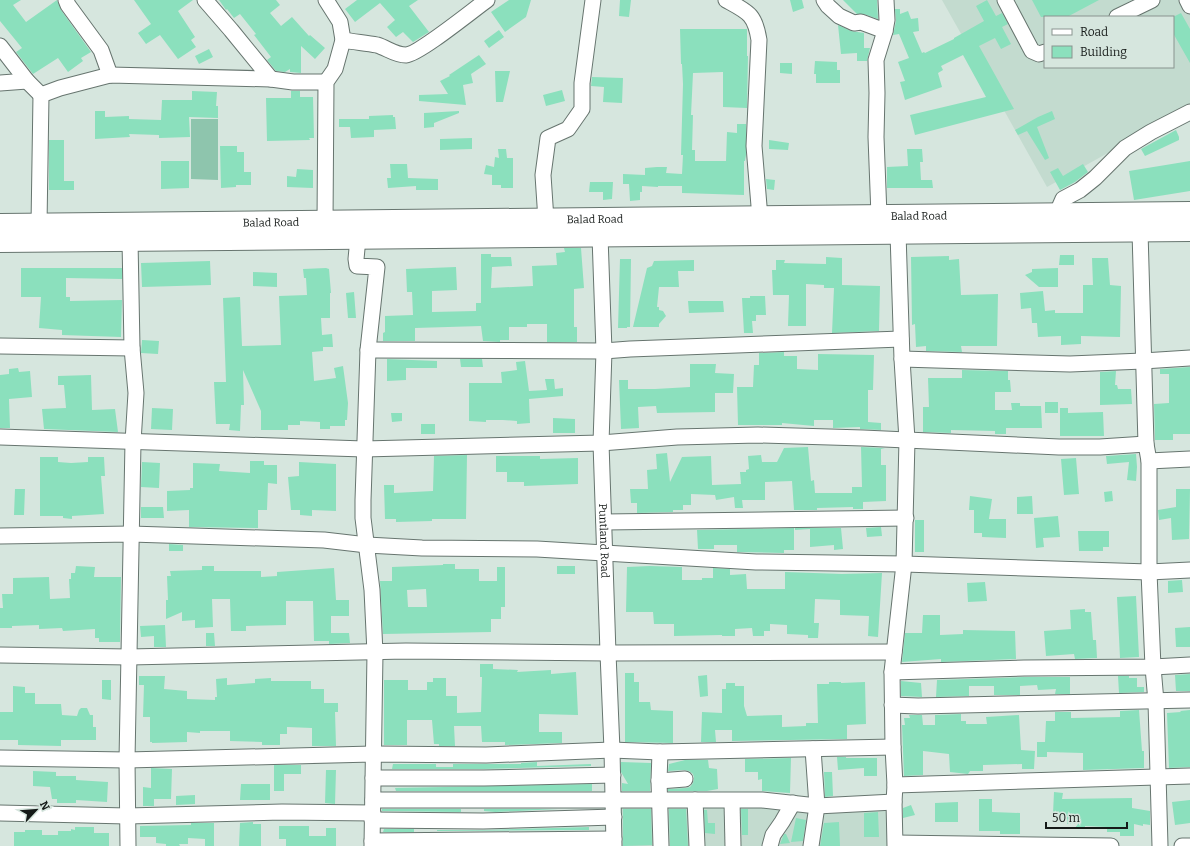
<svg xmlns="http://www.w3.org/2000/svg" width="1190" height="846" font-family="Bitter,serif">
<style>
.built{fill:#c3dbcf;fill-rule:evenodd}
.green{fill:#8ec5ad}
.building{fill:#8be0bd;fill-rule:evenodd}
.lines{fill:none;stroke-linecap:round;stroke-linejoin:round}
.minor-casing{stroke:#67756f;stroke-width:17}
.highway-casing{stroke:#67756f;stroke-width:24}
.minor{stroke:#fff;stroke-width:15}
.highway{stroke:#fff;stroke-width:22}
.labels{text-anchor:middle;dominant-baseline:central;stroke-width:3.5;stroke-linejoin:round;paint-order:stroke}
.street-label{font-size:11px;fill:#151a18;stroke:#d6e6de}
</style>
<rect width="100%" height="100%" fill="#d6e6de"/>
<!-- built -->
<path class="built" d="M942 0H1190V107L1047 187ZM1045 17H1173V67H1045Z
M620 805 888 807V846H619Z"/>
<!-- green -->
<path class="green" d="M191 119H218V180L191 179Z"/>
<!-- building -->
<path class="building" d="M0 0H21L13 5 26 22 57 0 61 10 91 52 81 58 83 61 68 72 58 58 33 74 16 52 22 48 0 21Z
M134 0H193L178 11 195 37 191 40 196 47 178 59 160 35 146 44 138 33 151 24Z
M219 0H276L280 5 270 13 281 26 292 17 309 36 310 35 325 48 315 59 301 46V73L290 72V69L285 72 276 71 267 60 271 57 254 35 256 34 240 14 234 18 227 9 226 10Z
M357 0H418L409 6 429 32 413 42 403 32 396 37 387 27 395 20 380 3 355 22 345 9Z
M509 0H531L526 17 505 32 491 12Z
M620 0H631L629 17 619 16Z
M790 0H802L804 8 793 12Z
M843 0H877L878 19 864 14H857Z
M987 0 996 16 1002 13 1008 24 1002 27 1011 44 1001 49 995 38 979 46 1014 109 915 135 910 115 986 97 963 55 941 66 943 70 938 73 942 87 905 100 900 82 905 81 898 62 909 58 899 34 893 35 896 21 895 9H900V14L908 11 911 19 918 18 919 31 913 32 922 53 924 52 925 53 954 39V38L984 21 976 6Z
M1032 0H1099L1067 17H1041Z
M1181 13 1190 29V63L1173 33V17Z
M838 25 851 31 864 33V48H870L867 61H857V53L841 54Z
M680 29H747V56H748L747 108 723 107V72L693 73 691 115H693L692 150H695V161H726L727 132 737 133V124H746V155L745 161H744V195L682 193V186H658V187L642 186V192H640V200L630 201 629 184H623V174L645 175V168L657 167H667L666 173 682 174 683 155H681L683 84 682 64H681Z
M499 30 504 37 489 48 484 41Z
M209 49 213 57 199 64 195 56Z
M479 55 486 64 471 74 473 83 463 85 466 105 419 101V95L448 94 440 81 450 76 449 75Z
M815 61 837 62V70H840V83H816V74H814Z
M780 63H792V74L780 73Z
M495 71H510L503 102H496Z
M592 77 623 78 622 103 603 102 604 87 591 86Z
M562 90 565 101 546 106 543 95Z
M192 91 217 92 216 106H218V118L189 117 190 137 159 138V135L129 134 130 137 95 139V111H105V117L129 116V119L161 120 162 100H192Z
M291 91H300V97H313L314 138H309L310 140 267 141 266 98H291Z
M459 111V113L434 123V127L424 128V113Z
M1052 111 1055 119 1037 127 1049 158 1045 160 1027 131 1018 135 1015 130 1038 117Z
M393 115V117H395L396 129 374 130V137L351 138 350 127H339V119H369V116Z
M1176 130 1179 137V140L1145 156 1141 149Z
M472 138V149L440 150V139Z
M49 140H64V181H74V190H49Z
M769 140 789 143 788 150 769 149Z
M220 146H237V152H244V172H251V185H236V187L221 188Z
M498 149H506L507 158H513V188H501V185H492V175L484 174 486 165 494 167 495 157 499 158Z
M907 149H922L923 162H920L921 180H932L933 188H887V167L908 166Z
M161 161H189V188L161 189Z
M1190 161V191L1134 200 1129 171Z
M390 164H407L408 178 438 179V190H416V186L388 188 387 178H391Z
M1083 164 1088 172 1075 182 1060 190 1050 172 1058 168 1063 176Z
M297 169 313 170V188L287 187V176L296 177Z
M766 179 775 180 774 190 767 189Z
M590 182H613L612 199 603 200V192H589Z
M564 248H581L584 288 574 289V327H577V342H547V324H527V327H509V340H500V342L483 341 481 326 415 328V341H383V333L385 332V316L413 315 412 292H407L406 269 456 267 457 290 432 291V312L476 311V303H481V254H491V257H511L512 266 492 267 491 288 533 286 532 266 557 265 556 253 565 252Z
M1060 255H1074V265H1059Z
M949 256V260L959 259 961 295 998 294 997 346H961L962 352 926 351V346L916 347 915 324 912 325 911 257Z
M826 257 842 258V285L880 286 879 331 832 333 834 288H824V285L806 284V326H788L789 295H773L772 270H776V260H785L784 263 826 264Z
M1092 258H1108L1110 285 1121 286 1120 337 1081 336V344L1061 345V336L1038 337 1037 323H1032L1031 308 1021 309 1020 293 1043 291 1045 311 1055 310V313H1083V285H1093Z
M620 259H631L630 327H627V328H618Z
M694 260V271H678L679 287H659L657 307H659V310L663 311 666 316 659 324V327H633L647 268 652 266 654 261Z
M210 261 211 285 142 287 141 263Z
M21 268H122V279L66 278V297H70V301L122 300 121 337 62 335V330L39 328 41 297H21Z
M326 268 329 269 331 293H330V318H321L322 335 332 334 333 347H323V351L312 352 314 381 336 378 334 368 343 366 348 403 347 420H345V426H330V429H320V422L300 421V425H288V430H261V411L243 370 244 405H241L240 431 229 430 230 424H216L214 382H226L223 298 240 297 242 346 281 345 279 296 307 295 306 278H304L303 269Z
M1058 268V287H1039L1025 275 1032 272V269Z
M253 272 277 273V287L253 286Z
M354 292 356 318H348L346 293Z
M750 296H765L766 315H756V321H752L753 333H744L742 298H750Z
M688 301H723L724 312 689 313Z
M142 340 159 341 158 354 141 353Z
M784 352V356H797V369L818 370V354L874 355 873 390H868V422L881 423V430L860 429V427L833 428V420H814V426L782 423V425H738L737 387H753L754 365H759V353Z
M387 359 437 361V368H406V380L387 381Z
M460 359H482L483 367H461Z
M525 361 529 391 547 390 545 379H554L555 389 563 388V396L529 399 530 423 517 424V421L503 420H486V422L469 421V383H502L501 372 517 370 516 362Z
M690 364H716L715 373 734 374 733 393H715V412L657 413 656 406 638 407 639 428 621 429 619 380H628V389H655L690 387Z
M1190 367V434H1173V440H1155L1154 404 1169 403V374H1160V369Z
M18 368 19 372 30 371 32 397 9 399 10 428H0V375L9 374V369Z
M962 370 1008 371V380H1010L1011 392H995V410H1012L1011 403H1020V406H1041L1042 428H1006V434H995V431L951 430V433L923 432V407H929L928 378H962Z
M1116 371 1115 385H1117L1118 389H1131L1132 404 1100 405V372Z
M91 375 92 410 115 409 118 432 44 429 42 409 66 408 64 385H58V376Z
M1045 402H1058V413H1045Z
M152 408 173 409 172 430 151 429Z
M1060 408H1068V413L1103 412 1104 436H1060Z
M391 413H402V421L392 422Z
M553 418 575 419V433H553Z
M421 424H435V434H421Z
M808 447 811 481 814 480 815 493H852V487H862L861 447 885 448 881 449V465H886V501L863 502V509H853V507L817 508V510H794L792 481 765 482V500H742L743 508H735L734 497 716 500 715 495 691 494V505H683V510H673V512L637 513V503H631L630 489H648L647 470 657 469 656 454 667 453 670 482 682 457 711 456 712 485 741 484 740 472H746V470L749 469 748 456 761 455 762 462H777L784 448Z
M1136 454 1137 467 1136 481 1127 480 1129 462 1107 464 1106 456Z
M467 455 466 519H432V521L396 522V519H385L384 485H394V493L433 491 434 456Z
M496 456H540V459L578 458V484L524 486V482H507V472H496Z
M40 457H58V462L71 463 88 462V457H104L105 476H101L104 514 72 516V519L63 518V516H40Z
M1076 458 1079 494 1064 495 1061 459Z
M250 461H264V465H277V484L268 483 267 510H258V528L189 527V510L167 511V491L190 490V488H193V463L220 464 219 471 250 473Z
M142 462 160 463 159 488 141 487Z
M299 462 336 464V511L312 510V516L300 515V510H291L288 477 299 476Z
M15 489H25L24 515H14Z
M1176 489H1190L1189 539 1172 540 1171 518 1159 520 1158 510 1176 507Z
M1112 491 1113 501 1105 502 1104 492Z
M970 496 992 499 989 519H1006V538L982 537V533H974V510H969Z
M1032 496 1033 514H1017V497Z
M141 507H163L164 518H141Z
M1058 516 1060 537 1043 538 1044 547 1036 548 1034 518Z
M915 520H924V552H915Z
M881 527 882 536 867 537 866 528Z
M794 528V550H784V553L737 552V545H714V549H698L697 530Z
M795 528H841L843 549 834 550V545L810 547V529L795 530Z
M1078 531H1109V547H1103V551H1079Z
M169 544 183 545V551H169Z
M443 564H455V569H479V581H497V567H505V607H501V619H491V632L383 634 380 581H392V567L443 565ZM426 589 427 607H408L407 590Z
M76 566 95 567 94 577H121L120 642H99V638H95V629L63 631 62 628 39 629V625L12 626V628H0V608H3L2 594H13V578L49 577 50 599 70 598 69 579H71V573H75Z
M202 566H214V571H261V577L277 576V572L334 568 336 600H349V616H331V633H349L350 643 329 644V641H314L313 601H286V625L246 626V631H231L230 599H212L213 627 195 628V620L182 621V612L166 619V600H168L167 576H171L170 571 202 570Z
M557 566H575V574H557Z
M650 566 682 567V580H702V578H713V568L730 569V575L746 574 747 589H785V572L842 574 882 573 878 637 868 636 869 616 840 615V600L815 599 814 623H819L818 638H808V635L787 634V625L770 624V631H764V636H753L752 628 735 629V636H722V635L674 636V624H654L653 612H626L627 567Z
M1182 580 1183 592 1168 593V581Z
M985 582 987 601 968 602 967 583Z
M1136 596 1139 657 1120 658 1117 597Z
M1085 609V612H1091L1093 640H1096L1097 658 1075 659 1074 654 1046 656 1044 631 1071 629 1070 610Z
M923 615H940V635L963 634V630L1015 631 1016 659 941 662V659L902 662 905 633H922Z
M165 625 166 647H154V636L141 637 140 626Z
M1190 627V647H1176L1175 628Z
M206 633H214L215 646H206Z
M480 664H493V669L518 670 517 672 551 670V674L576 672 578 715 539 714V732H562V743L505 745V742H482L481 726H454L455 746H439V744H434L432 720H407V745H384V680H408V690H427V682H433V678H446V696H457V713L481 712 482 677H480Z
M625 673H634V682H639V702H650L651 710 673 711V743L625 742Z
M1190 674V691H1176L1175 675Z
M707 675 708 696 700 697 698 676Z
M139 676H165L164 689 187 691V699L215 700V697H217L216 679 227 678V685L255 683V679L271 678V681H311V689H324V703H338V712H335L336 746H312V728L287 727V734H280V745H262V742L230 741V731H200V733L187 732V742L152 743V742H150V717H143L144 685H139Z
M1118 676H1129V678H1137V687H1144V692L1119 693Z
M1024 677H1070V694H1055L1056 689 1038 690 1037 685 1020 686V695H994V686H969V696L936 697 937 680Z
M102 680H111V700L102 699Z
M901 681 921 683 922 697 901 696Z
M829 682H841V683L865 682 866 724 847 725V739L732 741V730H715L716 742H701L702 712 722 713V689H726V683H735V686H744V706L747 716 782 715V727L806 726V723H818L817 684H829Z
M13 686 25 687V693H35V704H61L62 715 77 716 79 710 81 708H87L90 715H93V727H96V740H61V746L18 745V740H0V712H13Z
M1139 710 1142 751H1144V768L1083 770V753L1047 752V757H1037V742H1045L1046 721H1055V712H1071V718L1120 717V711Z
M1190 710V767L1169 768 1167 713 1181 712 1180 711Z
M961 714V721H966V724H987L986 717 1019 715 1021 750 1035 751 1034 769H1022V764L983 765V771H970L968 774 950 772 949 754 923 751V775L904 776 902 725H905L904 718H910L909 715H922L923 725H935V715Z
M837 757H846V758H877V776H864V768L838 770Z
M791 758 790 793 762 791V779L758 780V772H745V759Z
M685 760H708L709 768 717 769 718 789 707 791H668V789L686 788 690 787 693 783 694 778 693 774 689 771 684 770 668 771 669 764Z
M537 762V766L591 764V766L484 769H392L393 764H436V767H453V764H521V763Z
M621 762 651 763 650 791H622V783L628 784 621 772Z
M274 765H301V774H284V791H274Z
M151 768 172 769 171 799H154V806H143V787L151 788Z
M326 770H336L335 804 325 803Z
M33 771 56 772V776H76V780L108 782 107 802 76 800V803H57V799H52L50 787 33 786Z
M824 772H832L833 796 825 797Z
M241 784H270V800H240Z
M592 784V791H396L395 788H391Z
M1054 792 1063 793 1062 799 1132 798V808L1150 811V825L1143 824V826L1134 824V836H1120V832H1107V827L1085 826V829H1076V824H1067V816L1053 814Z
M195 795V804L176 805V796Z
M979 799H992V812L1020 813V834H1000V831H979Z
M1190 800V823L1175 825 1172 802Z
M958 802V822H935V803Z
M911 805 915 815 903 818V808Z
M382 809H461V812L382 811Z
M484 809H558L495 812 484 811Z
M623 809H651L652 845 623 846Z
M669 809H686L688 846H670Z
M741 809H748V835H742Z
M704 810H707L708 823H715V834L705 833Z
M878 812 879 837H864V813Z
M796 818 806 820 803 841 791 842Z
M253 822V824H261V846H239L240 823Z
M839 822 840 846H820L824 823Z
M191 823H214V846H205V839L188 838V844H179L180 846H166V844L156 843V837H140V826L191 825Z
M279 826H309V836H326V828H336V846H286V839H279Z
M75 827H94V833H109V846H14V832H25V830H42V835H58V831H71V829L75 830Z
M589 827V830L437 831V830H483Z
M384 829H414V832H383Z
M784 834H786L790 843 780 844Z"/>
<g class="lines">
<!-- minor casing -->
<g class="minor-casing">
<g id="minor">
<path d="M66 0 68 5 101 50 110 75"/>
<path d="M205 0 231 30 271 79"/>
<path d="M726 0C748 12 755 14 759 40L754 146 760 218"/>
<path d="M824 0 828 6 839 16 854 23 861 22 885 31"/>
<path d="M1005 0 1032 51 1039 54 1045 52"/>
<path d="M1187 0 1190 6"/>
<path d="M1117 17 1152 0"/>
<path d="M343 40C354 42 366 43 377 45 387 48 395 55 406 55 419 54 473 10 487 0"/>
<path d="M0 46 27 81 41 95"/>
<path d="M0 83 27 81"/>
<path d="M1056 215 1063 199 1080 190 1095 178 1125 148 1151 132 1190 112"/>
<path d="M879 216 876 137 877 93 876 60 885 31 887 20 886 0"/>
<path d="M546 220 543 175 548 138 568 129 582 109V83L593 0"/>
<path d="M325 222 326 82 335 69 343 40 340 22 326 0"/>
<path d="M39 225 41 95 60 88 110 75 271 79 293 82H326"/>
<path d="M1140 231 1146 444 1149 461V572L1153 667 1156 702 1160 846"/>
<path id="s1" d="M600 236 604 351 601 443 608 653 612 750 614 846"/>
<path d="M358 238 356 259 357 266 377 267 368 350 363 500V518L372 590 375 653 372 846"/>
<path d="M0 346 132 348"/>
<path d="M368 350 604 351 630 349 901 339"/>
<path d="M902 359 1070 364 1143 361 1190 358"/>
<path d="M0 437 364 449 601 443 677 437 758 435 863 438 1059 447H1100L1146 444"/>
<path d="M1149 461 1190 459"/>
<path d="M604 522 906 518"/>
<path d="M0 536 131 534 324 540 367 545 422 548 537 549 756 562 904 564 1149 572 1190 570"/>
<path d="M0 655 129 657 406 651 608 653 894 652"/>
<path d="M892 672 1024 668 1153 667 1190 665"/>
<path d="M892 705 918 706 1190 700"/>
<path d="M660 752 659 781 661 846"/>
<path d="M0 758 127 760 373 754 486 755 612 750 660 752 893 747"/>
<path d="M373 778H484L613 775"/>
<path d="M659 781 685 779"/>
<path d="M895 785 1190 776"/>
<path d="M373 800H762L817 806 894 802"/>
<path d="M695 800 697 846"/>
<path d="M732 801 733 846"/>
<path d="M0 813 127 816 282 812 373 813"/>
<path d="M372 820 483 821 614 817"/>
<path d="M372 841 614 839"/>
<path d="M896 843 1111 846"/>
<path d="M128 846 127 760 133 442 136 393 132 348 130 240"/>
<path d="M770 846 773 835 782 822 793 803"/>
<path d="M811 846 817 806 813 749"/>
<path d="M895 846 894 802 895 785 893 747 892 672 904 564 907 440 902 359 898 233"/>
<path d="M1182 846H1190"/>
</g>
</g>
<!-- highway casing -->
<g class="highway-casing">
<g id="highway">
<path id="s2" d="M0 225 1190 213"/>
<path d="M0 241 1190 230"/>
</g>
</g>
<!-- minor -->
<use href="#minor" class="minor"/>
<!-- highway -->
<use href="#highway" class="highway"/>
</g>
<g class="labels">
<!-- street labels -->
<g class="street-label">
<text stroke="none"><textPath href="#s2" startOffset="919">Balad Road</textPath></text>
<text stroke="none"><textPath href="#s2" startOffset="595">Balad Road</textPath></text>
<text stroke="none"><textPath href="#s2" startOffset="271">Balad Road</textPath></text>
<text stroke="none"><textPath href="#s1" startOffset="305">Puntland Road</textPath></text>
</g>
</g>
<!-- legend -->
<rect x="1044" y="16" width="130" height="52" fill="#d6e6de" stroke="#89948f"/>
<rect x="1052" y="29" width="20" height="6" fill="#ffffff" stroke="#89948f"/>
<text x="1080" y="36" font-size="12" fill="#151a18">Road</text>
<rect x="1052" y="46" width="20" height="12" fill="#8be0bd" stroke="#89948f"/>
<text x="1080" y="56" font-size="12" fill="#151a18">Building</text>
<!-- north arrow -->
<g transform="translate(36 810) rotate(64)" stroke="#d6e6de" stroke-width="3" paint-order="stroke">
<path d="M0-3L7 15L0 10L-7 15Z" fill="#151a18"/>
<text y="-6" font-size="11" font-weight="bold" text-anchor="middle" fill="#151a18">N</text>
</g>
<!-- scale -->
<path d="M1046 822v6h81v-6" fill="none" stroke="#151a18" stroke-width="2"/>
<text x="1052" y="822" font-size="12" fill="#151a18" stroke="#d6e6de" stroke-width="3" paint-order="stroke">50 m</text>
</svg>
